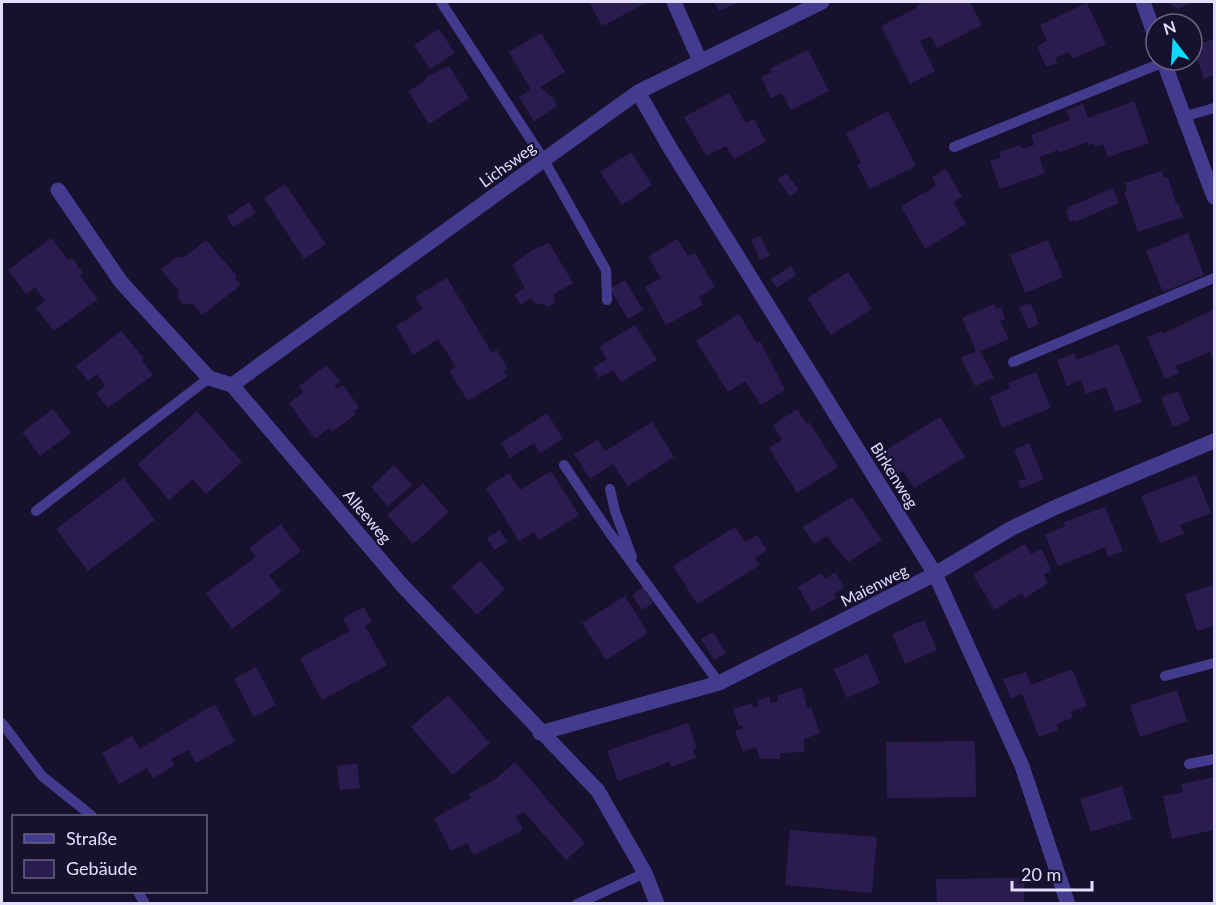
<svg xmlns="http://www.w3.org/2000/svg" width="1216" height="905" font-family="Lato,sans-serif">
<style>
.building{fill:#291d4f}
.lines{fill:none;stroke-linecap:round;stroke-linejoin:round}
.service{stroke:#423b8e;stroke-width:10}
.minor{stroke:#423b8e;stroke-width:15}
.labels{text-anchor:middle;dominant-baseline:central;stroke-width:4.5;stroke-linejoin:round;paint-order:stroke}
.street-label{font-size:16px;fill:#e3deff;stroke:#17112e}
</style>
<rect width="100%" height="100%" fill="#17112e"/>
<!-- building -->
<path class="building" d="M589 2H645L646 3 602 26Z
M714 2H740L719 11Z
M925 2H970L982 25 937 48 931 36 920 41 935 71 910 84 881 26 917 8 916 6Z
M1167 2H1194L1178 9Z
M1087 3 1106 44 1072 59 1069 52 1055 58 1057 63 1046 67 1037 46 1047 41 1040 25Z
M439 29 455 53 430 69 414 45Z
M541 33 565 72 540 87 553 98 557 106 534 121 519 97 531 90 509 52Z
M1214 39V75L1204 79 1193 46Z
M808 50 829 91 791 110 782 93 771 98 761 77 772 72 770 69Z
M449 66 469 98 429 124 408 91 424 82 426 77Z
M729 93 746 123 754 119 766 142 734 159 726 146 706 156 684 117Z
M1134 101 1149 143 1108 157 1103 144 1095 147 1094 143 1088 145 1087 142 1059 153 1058 150 1039 157 1045 173 1000 189 990 161 1001 157 999 152 1020 145 1022 149 1034 145 1031 135 1070 120 1066 110 1083 104 1088 118Z
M888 111 916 166 870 189 857 165 861 163 846 133Z
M631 152 652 185 622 205 600 172Z
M946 169 962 197 953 202 966 224 925 249 901 206 936 186 932 177Z
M1162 171 1164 178 1168 177 1176 204 1178 203 1183 217 1138 232 1124 192 1127 191 1125 183Z
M786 173 799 190 790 196 777 179Z
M285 184 326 244 304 259 264 198Z
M1113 188 1119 203 1075 222 1074 220 1070 222 1066 211 1069 207Z
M249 202 256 213 233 227 227 217Z
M1188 233 1204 275 1163 292 1146 251Z
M760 236 770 256 760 260 751 240Z
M51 238 69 260 72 258 83 273 80 276 98 299 54 331 36 308 45 301 35 287 26 294 8 270Z
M677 239 688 256 695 253 715 287 699 297 703 305 666 325 645 287 661 278 648 257Z
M206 240 237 276 235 278 241 285 202 315 193 303 183 305 178 298 179 291 161 269 177 257H185Z
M1048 240 1063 277 1025 293 1010 255Z
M549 243 573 283 554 294 555 302 548 307 540 303 537 305 531 298 521 305 514 295 525 288 512 265 532 250Z
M791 266 796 275 777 288 771 279Z
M848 272 872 309 831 335 807 298Z
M447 278 492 353 497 350 508 369 504 371 507 377 468 401 449 371 456 367 438 339 413 355 396 326 423 309 415 297Z
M625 280 643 310 628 319 610 289Z
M1031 303 1039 324 1028 329 1019 307Z
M994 304 996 309 1001 307 1005 319 1000 321 1009 339 980 351 994 378 975 386 961 358 976 351 962 318Z
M1214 309V362L1210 352 1176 366 1179 373 1165 379 1147 337 1162 331 1163 334Z
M739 314 757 343 760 341 785 390 761 405 745 381 728 392 696 341Z
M635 325 657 360 621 382 613 370 599 378 593 368 607 359 599 347Z
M121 331 144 358 142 360 153 375 108 408 96 393 105 386 97 374 88 381 76 366Z
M1118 344 1142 402 1115 412 1106 387 1086 394 1081 380 1067 386 1057 360 1074 353 1076 360Z
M327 365 340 382 334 386 337 389 343 385 359 407 353 412 356 414 332 432 329 428 315 439 289 403 303 392 299 386Z
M1036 372 1051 408 1002 428 990 397 1010 388 1008 383Z
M1178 391 1190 420 1173 427 1161 398Z
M53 409 71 433 40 456 22 432Z
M797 409 807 424 809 422 838 467 797 493 769 448 782 440 773 425Z
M197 411 242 462 206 494 193 479 169 500 138 464Z
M547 413 563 439 540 453 534 443 510 458 501 443Z
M940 417 965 457 914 488 903 471 897 474 883 452Z
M652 422 674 457 628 486 613 464 590 479 574 454 598 440 605 451Z
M1029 443 1044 479 1021 489 1018 481 1026 479 1014 450Z
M394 465 412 485 388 506 371 487Z
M551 471 579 515 539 540 534 532 519 541 486 488 509 473 520 490Z
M1196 475 1211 513 1180 525 1184 534 1160 543 1141 496Z
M124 478 155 520 88 571 56 529Z
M423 483 449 512 413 544 387 515Z
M852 497 882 540 848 562 827 536 814 544 803 527Z
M1105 507 1123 551 1108 557 1105 547 1058 566 1045 535 1065 526 1064 522Z
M281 524 301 551 269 575 282 592 232 629 206 593 256 557 249 548Z
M735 527 745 542 757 535 767 550 755 558 760 565 697 604 673 566Z
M500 530 507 542 494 550 487 538Z
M1025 544 1031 554 1042 549 1051 570 1044 575 1048 583 1025 598 1022 593 994 610 973 574Z
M480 561 505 589 477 615 451 587Z
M835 572 844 587 834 594 836 598 812 612 798 587 821 573 825 579Z
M1214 585V626L1197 631 1185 594Z
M643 587 653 603 642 610 632 595Z
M625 596 648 633 606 660 582 623Z
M364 607 372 622 365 626 387 665 322 700 300 658 350 631 343 618Z
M924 620 937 650 905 664 892 634Z
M713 632 726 653 714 660 701 639Z
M867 654 880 683 847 698 834 669Z
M256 667 276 705 254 717 234 679Z
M1072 669 1087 706 1071 712 1073 718 1056 724 1058 730 1039 737 1022 694 1011 699 1003 679 1026 672 1031 685Z
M802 687 807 708 811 707 820 733 804 739V752L780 753V759H760L756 747 743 752 735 731 743 728 742 725 739 726 733 709 752 703 753 708 759 706 757 701 769 696 771 704 775 702 778 701 777 696Z
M1177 690 1187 721 1140 737 1130 705Z
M448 695 490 743 453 775 411 727Z
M215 704 235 741 196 763 188 750 171 759 174 766 153 778 147 768 119 784 102 753 132 736 140 749Z
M688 723 697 748 693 750 696 758 671 767 669 762 618 781 607 751Z
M975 741 976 797 887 798 886 742Z
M515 762 585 843 566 860 524 812 516 816 523 830 474 855 467 843 451 851 434 818 471 798 469 794 497 778Z
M357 763 360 788 340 790 337 766Z
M1214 777V830L1172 839 1163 796 1183 792 1181 784Z
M1122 786 1132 819 1091 832 1080 799Z
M790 830 877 837 872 893 785 885Z
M1024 878V904H937L936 879Z"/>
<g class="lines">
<!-- service -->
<path class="service" d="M441 2 544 160 606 270 607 300
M1183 117 1214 108
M954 147 1164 62
M1013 362 1214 278
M564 465 609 532 719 683
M610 489 615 511 632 557
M36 511 209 378
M1165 676 1214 663
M2 723 42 776 92 816
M1189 764 1214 759
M138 892 145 904
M577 904 645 873"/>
<!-- minor -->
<path class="minor" d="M674 2 700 61
M1143 2 1156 39
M1163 60 1214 197
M638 92 670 148 935 574 1022 766 1068 904
M58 190 121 282 209 378 232 385 401 584 598 791 645 873 657 904
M232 385 638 92 822 2
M540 733 719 683 935 574 1012 528 1056 507 1214 441"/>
</g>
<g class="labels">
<!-- street labels -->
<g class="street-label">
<text transform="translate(507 164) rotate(-36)">Lichsweg</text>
<text transform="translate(895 475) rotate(58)">Birkenweg</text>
<text transform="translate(368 516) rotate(50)">Alleeweg</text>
<text transform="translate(874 585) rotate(-27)">Maienweg</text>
</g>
</g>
<!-- border -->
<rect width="1216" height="905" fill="none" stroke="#e3deff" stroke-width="6"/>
<!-- legend -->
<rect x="12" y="815" width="195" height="78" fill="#17112e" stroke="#696382" stroke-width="1.5"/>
<rect x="24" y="834" width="30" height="9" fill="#423b8e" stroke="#696382" stroke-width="1.5"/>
<text x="66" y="845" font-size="18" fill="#e3deff">Straße</text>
<rect x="24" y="860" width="30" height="18" fill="#291d4f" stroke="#696382" stroke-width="1.5"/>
<text x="66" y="875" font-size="18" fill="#e3deff">Gebäude</text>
<!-- north arrow -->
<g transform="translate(1174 42) rotate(343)"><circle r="28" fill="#17112e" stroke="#696382" stroke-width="1.5"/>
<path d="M0-4.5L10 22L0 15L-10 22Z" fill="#0adbff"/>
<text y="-9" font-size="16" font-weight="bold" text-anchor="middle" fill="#e3deff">N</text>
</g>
<!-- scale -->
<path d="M1012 881v9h80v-9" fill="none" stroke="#e3deff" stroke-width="3"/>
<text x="1021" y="881" font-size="18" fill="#e3deff" stroke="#17112e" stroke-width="4.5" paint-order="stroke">20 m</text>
</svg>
